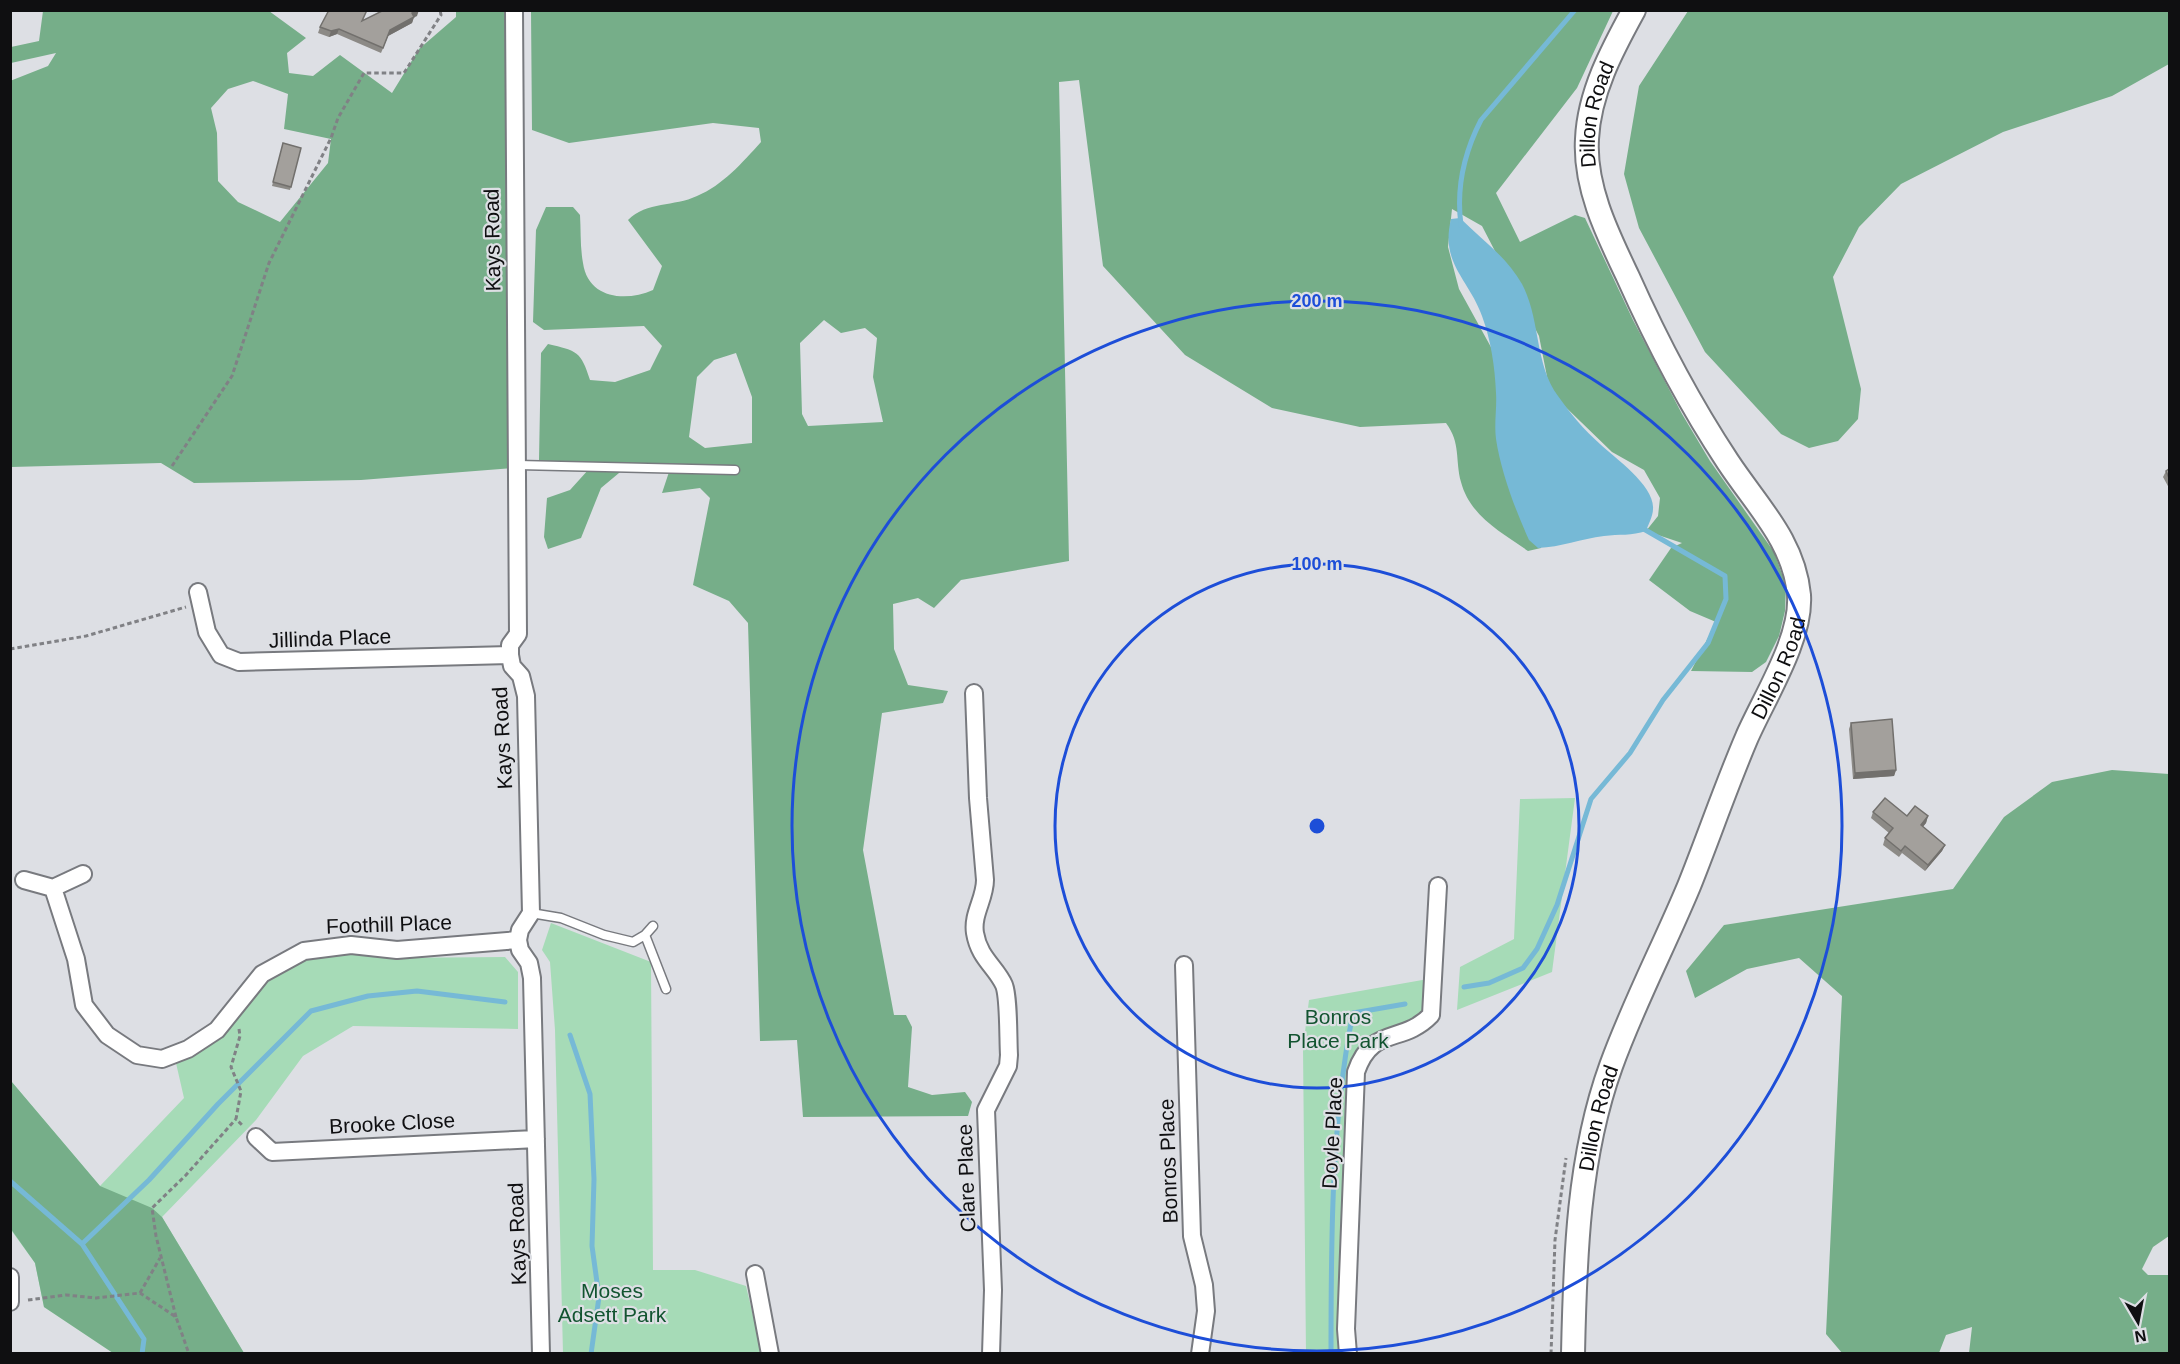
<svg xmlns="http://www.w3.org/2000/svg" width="2180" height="1364" font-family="Helvetica,sans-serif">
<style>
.green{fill:#a6dbb7}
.forest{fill:#76ae89;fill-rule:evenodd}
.water{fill:#76b9d6}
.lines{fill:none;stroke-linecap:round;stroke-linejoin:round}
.stream{stroke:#76b9d6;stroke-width:5}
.lane-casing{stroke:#787a7f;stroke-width:11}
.street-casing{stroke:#787a7f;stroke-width:20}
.secondary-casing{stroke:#787a7f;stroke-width:26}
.path{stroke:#808185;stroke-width:3;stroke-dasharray:4.5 3;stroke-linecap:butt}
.lane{stroke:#fff;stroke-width:8}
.street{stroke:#fff;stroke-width:16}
.secondary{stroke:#fff;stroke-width:22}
.wall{fill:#8c8a86}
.shaded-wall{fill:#72706d}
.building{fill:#a3a09c;stroke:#72706d;stroke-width:1.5}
.ring{fill:none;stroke:#1d4ed8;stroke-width:3}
.labels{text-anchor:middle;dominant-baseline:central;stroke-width:4.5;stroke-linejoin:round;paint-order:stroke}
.street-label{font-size:21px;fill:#0f0f11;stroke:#dddfe4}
.park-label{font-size:21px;fill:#125430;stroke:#dddfe4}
.centre{fill:#1d4ed8;stroke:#dddfe4;stroke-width:3}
.ring-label{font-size:18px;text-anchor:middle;font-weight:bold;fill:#1d4ed8;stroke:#dddfe4;stroke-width:4.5;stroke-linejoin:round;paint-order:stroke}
</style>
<rect width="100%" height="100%" fill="#dddfe4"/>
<!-- green -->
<path class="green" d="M1575 798 1552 972 1457 1010 1460 967 1514 939 1520 799Z
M551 923 651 962 653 1270H695L746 1286 762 1353H563L555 1030 550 962 542 950Z
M345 953 382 958 505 957 518 972V1029L353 1026 303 1056 256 1120 162 1217 244 1353H113L44 1307 35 1263 11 1230V1081L100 1186 184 1098 176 1063 196 1054 223 1033 265 980 303 960Z
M1428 979 1424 1014 1360 1049 1343 1353 1306 1354 1303 1048 1309 1000Z"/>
<!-- forest -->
<path class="forest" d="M43 11H269L306 38 287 53 289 73 313 76 340 55 392 93 419 49 456 17V11H511L513 468 361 480 194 483 161 463 11 467 10 81 48 66 56 53 11 63V47L39 41ZM253 81 288 94 284 129 331 139 328 163 280 222 238 202 218 181 217 133 211 108 228 89Z
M531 11H1613L1577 88 1496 193 1520 242 1575 215 1585 218 1633 320 1682 414 1710 461 1774 552 1786 585 1785 611 1779 636 1766 662 1752 672 1691 671 1716 622 1690 611 1649 580 1671 548 1682 543 1646 531 1658 516 1660 498 1644 470 1612 452 1550 392 1539 336 1482 226 1452 209 1448 247 1459 289 1503 369 1543 536 1541 548 1528 551C1501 532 1470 516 1461 482 1455 460 1461 443 1446 423L1360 427 1272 408 1185 355 1103 266 1079 80 1059 82 1069 561 961 580 934 608 918 598 893 604 894 649 908 685 948 691 943 703 882 713 863 850 894 1015H906L912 1027 908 1087 932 1095 965 1092 972 1102 968 1116 803 1117 797 1040 760 1041 748 623 729 601 693 585 710 498 700 488 662 493 670 469 631 463 601 488 581 538 548 549 544 537 547 498 570 490 589 469 549 468 539 460 541 353 548 344C577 351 581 351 590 380L615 382 650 370 662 346 644 326 544 330 533 322 536 230 546 207H573L580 215C581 231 580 247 583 263 588 299 626 302 653 290L662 266 628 220C647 201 674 207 697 196 723 185 742 163 761 142L759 128 713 123 569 143 532 130ZM824 320 841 333 865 328 877 338 873 377 883 422 808 426 802 414 800 343ZM736 353 752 397V443L705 448 689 437 697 377 714 360Z
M1688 11H2169V64L2112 96 2003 132 1901 184 1859 227 1833 277 1861 389 1858 419 1838 441 1809 448 1781 434 1705 352 1639 228 1624 174 1639 86Z
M2112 770 2169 774V1236L2153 1247 2142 1269 2148 1275H2169V1353H1969L1972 1327 1946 1335 1939 1353H1842L1826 1334 1842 996 1799 958 1747 969 1695 998 1686 971 1724 925 1953 889 2004 817 2052 782Z
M11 1081 100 1186 152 1208 162 1217 244 1353H113L44 1307 35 1263 11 1229Z"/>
<!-- water -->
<path class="water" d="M1460 218C1482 240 1506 256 1522 284 1541 320 1534 363 1558 396 1570 413 1584 430 1600 444 1615 458 1655 486 1653 509 1653 516 1648 525 1646 531 1632 536 1619 534 1604 536 1581 539 1561 547 1538 548L1529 540C1515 509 1501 472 1496 439 1494 424 1497 408 1496 393 1495 368 1491 340 1482 316 1469 279 1440 264 1451 219Z"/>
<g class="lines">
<!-- stream -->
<path class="stream" d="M1461 225C1456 188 1464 153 1481 120L1575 10
M1464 987 1489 983 1523 968 1537 949 1557 905 1591 799 1630 753 1663 700 1708 643 1726 599 1725 576 1642 528
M570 1035 590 1094 594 1179 592 1246 599 1297 591 1354
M10 1181 82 1244 144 1339 142 1354
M82 1244 149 1180 218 1104 311 1011 368 996 417 991 505 1002
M1331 1354C1331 1244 1331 1121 1353 1013L1405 1004"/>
<!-- lane casing -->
<g class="lane-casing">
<path id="lane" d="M518 465 735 470
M531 913 561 918 604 935 633 942 645 935 653 926
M645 935 666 989"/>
</g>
<!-- street casing -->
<g class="street-casing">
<path id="street" d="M514 10 518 634 510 645V655L512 666 521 676 526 696 531 913 520 930 518 940 520 950 529 963 532 978 541 1354
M198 592 207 632 221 655 239 662 510 655
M974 693 978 798 985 880C985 899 972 914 975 933 979 958 996 967 1004 985 1009 997 1008 1040 1009 1055L1008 1066 986 1110 993 1290 991 1354
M24 880 53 888 83 874
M53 888 76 959 84 1005 107 1035 137 1055 162 1059 188 1049 217 1030 262 974 304 951 351 945 397 950 518 940
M1184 965 1192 1236 1204 1285 1206 1311 1200 1354
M256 1137 272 1152 536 1139
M755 1274 770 1354
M10 1277V1302
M1348 1354 1346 1329 1356 1072C1372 1025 1402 1045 1431 1015L1438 886"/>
</g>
<!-- secondary casing -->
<g class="secondary-casing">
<g id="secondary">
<path id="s1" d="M1573 1354C1575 1258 1578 1157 1611 1066 1633 1005 1664 946 1689 886 1709 836 1726 786 1747 737 1765 696 1802 639 1799 595 1794 541 1757 506 1728 462 1689 403 1657 342 1628 277 1608 235 1584 187 1587 139 1589 93 1612 50 1634 10"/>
</g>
</g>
<!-- path -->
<path class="path" d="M172 466 232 376 269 263 331 138 338 118 364 73H404L441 15 440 10
M10 649 86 636 186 607
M239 1029 240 1036 231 1067 241 1091 236 1119 243 1126
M140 1293 160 1258
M28 1300 66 1295 96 1298 140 1293 176 1317 189 1354
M176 1317 156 1236 152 1208 186 1175 236 1119
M1551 1354 1555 1240 1566 1158"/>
<!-- lane -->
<use href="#lane" class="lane"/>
<!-- street -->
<use href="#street" class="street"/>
<!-- secondary -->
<use href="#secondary" class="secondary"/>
</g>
<!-- wall -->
<path class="wall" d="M417 16 414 17 412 23 388 36 381 53 337 34 329 37 318 33 320 27Z
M283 143 301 148 290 190 272 186Z
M2169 469V488L2163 477 2166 471Z
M1851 723 1896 770 1894 776 1853 779 1849 729Z
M1873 812 1907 816H1928L1926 823 1923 827 1945 845 1942 851 1925 871 1902 853 1899 857 1883 845 1885 838 1889 833 1871 818Z"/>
<!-- shaded-wall -->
<path class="shaded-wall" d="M418 10H419L417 16 410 19 412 13Z
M414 17 412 23 388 36 381 53 390 30Z
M339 29 337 34 329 37 331 31Z
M1896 770 1894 776 1853 779 1855 773Z
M1928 816 1926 823 1918 832 1921 825Z
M1945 845 1942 851 1925 871 1928 865Z"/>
<!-- building -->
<path class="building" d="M329 10H367L362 21 384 10H418L412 13 414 17 390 30 383 48 339 29 331 31 320 27Z
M283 143 301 148 291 187 273 182Z
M2169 469V478L2166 471Z
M1892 719 1896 770 1855 773 1851 723Z
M1885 798 1907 816 1915 806 1928 816 1921 825 1945 845 1928 865 1905 846 1901 851 1885 838 1893 828 1873 812Z"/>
<!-- distance rings -->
<g class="ring">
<circle cx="1317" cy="826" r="262"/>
<circle cx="1317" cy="826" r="525"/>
</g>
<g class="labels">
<!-- street labels -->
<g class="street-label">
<text stroke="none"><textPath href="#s1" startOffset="1335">Dillon Road</textPath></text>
<text transform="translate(492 240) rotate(-91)">Kays Road</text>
<text transform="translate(330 638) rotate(-2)">Jillinda Place</text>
<text stroke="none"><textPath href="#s1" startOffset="724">Dillon Road</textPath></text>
<text transform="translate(502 738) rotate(-93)">Kays Road</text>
<text transform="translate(389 924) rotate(-2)">Foothill Place</text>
<text stroke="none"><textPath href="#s1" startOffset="238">Dillon Road</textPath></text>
<text transform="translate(392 1123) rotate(-3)">Brooke Close</text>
<text transform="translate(1332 1133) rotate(-87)">Doyle Place</text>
<text transform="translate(1168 1161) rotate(-92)">Bonros Place</text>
<text transform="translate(966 1178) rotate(-92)">Clare Place</text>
<text transform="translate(517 1234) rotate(-92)">Kays Road</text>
</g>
<!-- park labels -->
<g class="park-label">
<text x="1338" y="1016">Bonros<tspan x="1338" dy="24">Place Park</tspan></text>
<text x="612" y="1290">Moses<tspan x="612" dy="24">Adsett Park</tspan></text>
</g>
</g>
<circle cx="1317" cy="826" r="9" class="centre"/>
<g class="ring-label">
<text x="1317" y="307">200 m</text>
<text x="1317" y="570">100 m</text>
</g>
<!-- border -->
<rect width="2180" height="1364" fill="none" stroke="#0f0f11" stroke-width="24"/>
<!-- north arrow -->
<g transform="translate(2138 1322) rotate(170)" stroke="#dddfe4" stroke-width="4.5" paint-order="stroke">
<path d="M0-4.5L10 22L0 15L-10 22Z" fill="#0f0f11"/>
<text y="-9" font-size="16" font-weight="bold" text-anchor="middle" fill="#0f0f11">N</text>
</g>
</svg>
